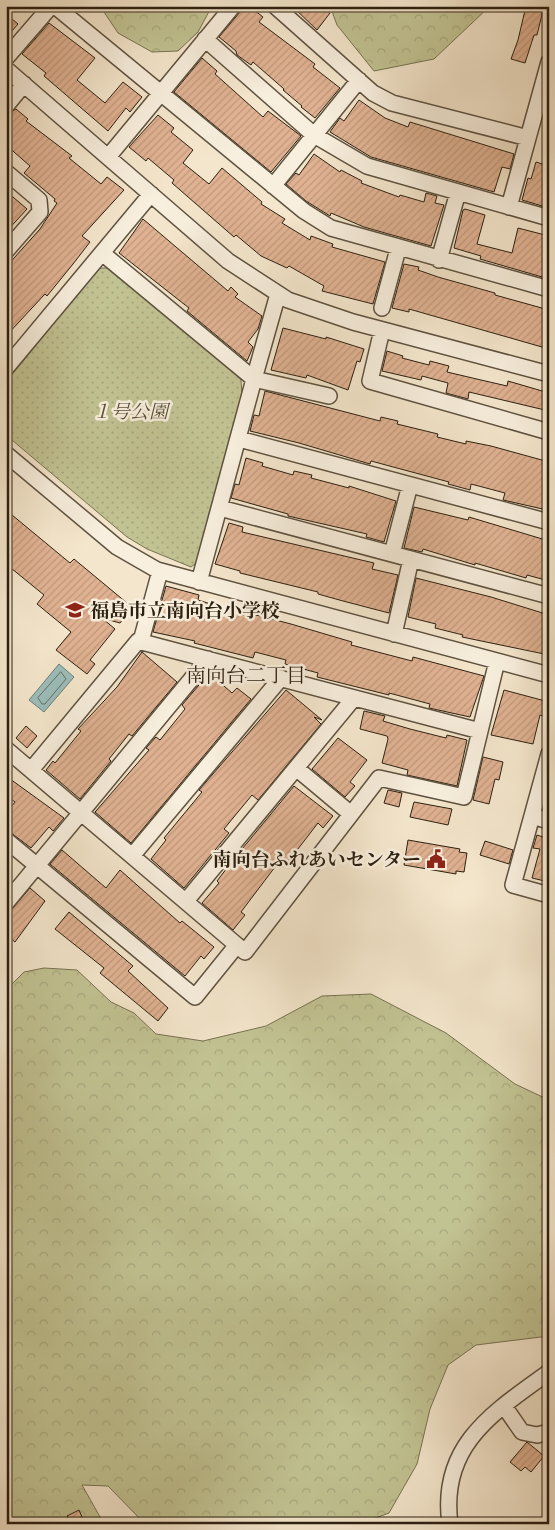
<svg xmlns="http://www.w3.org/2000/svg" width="555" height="1530" font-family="'Gentium Book Plus','Noto Serif JP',serif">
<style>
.grass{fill:url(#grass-dots);stroke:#777252}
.forest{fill:url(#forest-crowns);stroke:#777252}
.water{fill:#9cbebc;stroke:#6f7f78}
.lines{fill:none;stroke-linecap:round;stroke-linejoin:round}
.shore{stroke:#646f66;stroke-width:1}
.building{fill:url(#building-hatch);stroke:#2c2011}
.minor-casing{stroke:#5e5240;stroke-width:18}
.minor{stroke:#f8efde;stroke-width:15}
.labels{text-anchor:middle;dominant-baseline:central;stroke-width:5;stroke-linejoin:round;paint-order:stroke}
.park-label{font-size:19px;font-style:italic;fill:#595138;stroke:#f8efde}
.poi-label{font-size:19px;font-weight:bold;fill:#2c2011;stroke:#f8efde;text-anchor:start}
.neighbourhood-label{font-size:20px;fill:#2c2011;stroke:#f8efde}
</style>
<defs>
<pattern id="grass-dots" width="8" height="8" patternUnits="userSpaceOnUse" patternTransform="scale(1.25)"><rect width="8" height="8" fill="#c2c393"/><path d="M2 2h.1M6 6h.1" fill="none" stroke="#a7a77e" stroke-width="1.8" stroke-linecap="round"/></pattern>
<pattern id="forest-crowns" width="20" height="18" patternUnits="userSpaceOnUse" patternTransform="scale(1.25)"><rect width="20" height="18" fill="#c2c393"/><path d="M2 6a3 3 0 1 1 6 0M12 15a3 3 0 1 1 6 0" fill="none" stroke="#a7a77e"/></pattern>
<pattern id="building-hatch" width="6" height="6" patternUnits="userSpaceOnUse" patternTransform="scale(1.25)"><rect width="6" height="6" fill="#e0b292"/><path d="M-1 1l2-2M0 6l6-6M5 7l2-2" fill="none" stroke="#c0997d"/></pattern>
</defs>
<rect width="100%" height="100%" fill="#f4e6cc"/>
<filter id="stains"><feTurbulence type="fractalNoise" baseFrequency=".004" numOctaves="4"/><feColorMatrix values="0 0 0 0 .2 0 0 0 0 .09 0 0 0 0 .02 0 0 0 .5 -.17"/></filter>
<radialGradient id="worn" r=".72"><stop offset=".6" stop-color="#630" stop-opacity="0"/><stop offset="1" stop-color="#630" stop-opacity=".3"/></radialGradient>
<!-- grass -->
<path class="grass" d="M99 268H113L232 368 241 380 242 395 199 561 191 567 147 549 127 537 6 435V382Z"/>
<!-- forest -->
<path class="forest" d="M100 6H212L198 32 178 51 152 52 118 33Z
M330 6H490L434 59 374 71 337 25Z
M44 968 77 970 111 1002 134 1013 156 1034 203 1041 266 1026 322 996 371 994 446 1033 515 1084 549 1100V1336L476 1345 448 1365 430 1409 417 1464 389 1513 359 1524H145L108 1486 82 1485 104 1524H6V990L24 972Z"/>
<!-- water -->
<path class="water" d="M59 664 74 677 44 712 29 700Z"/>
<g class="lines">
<!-- shore -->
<path class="shore" d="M61 672 66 679 45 704H42L38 698Z"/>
</g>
<!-- building -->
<path class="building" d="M242 6H249L263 17 259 22 315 64 313 67 340 88 315 118 301 107 302 106 283 90 284 89 253 62 251 65 237 55 236 51 219 37 240 12Z
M292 6H321L330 13 317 30Z
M526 6H544L537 35H534L525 63 511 59 518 40Z
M6 14 18 24 6 38Z
M49 23 95 58 77 80 105 103 123 82 142 97 130 112 126 108 108 131 44 76 46 73 22 54Z
M202 58 217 71 215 74 263 117 268 111 301 136 271 172 174 92Z
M359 100 385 118 408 127 410 122 514 154 510 169 502 167 494 192 371 157 330 132 340 118 344 121Z
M16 109 28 119 26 121 72 156 69 158 101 184 107 177 124 190 82 236 90 242 73 264 47 296 45 294 6 336V267L40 229 57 203 54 201 55 199 24 173 30 166 6 145V115Z
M158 115 174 128 171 132 193 150 183 163 209 184 222 168 262 202 261 204 285 219 282 223 310 240 311 236 333 244 332 247 385 262 373 304 322 291 324 286 289 266 287 268 261 256 236 235 234 237 172 183 174 180 148 158 146 161 129 147Z
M314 154 340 172 341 170 362 181 361 183 399 197 400 195 424 202 426 193 437 196 435 203 444 205 431 246 364 227 331 213 330 216 306 201 286 184 296 173 299 175Z
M536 162 549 166V208L522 200 528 178 531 179Z
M6 191 27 209 6 232Z
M465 209 485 215 477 244 512 253 518 228 549 236V279L480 259 481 256 454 248 463 210Z
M143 219 228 291 231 287 238 294 235 297 262 316 258 329 248 342 253 347 247 361 187 311 189 308 119 253Z
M404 264 419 267 418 270 438 277 495 293V295L549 310 543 333 549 335V349L409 309V312L392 308Z
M283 328 326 339V337L364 349 360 362 357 361 348 390 307 375 306 378 271 370Z
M387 351 403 356 402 358 429 365 430 361 449 366 447 372 481 380 507 386 508 381 549 393V411L469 392 468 399 446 393 448 383 422 376 421 380 382 371Z
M265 391 380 421 381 417 398 421 397 424 438 434 437 437 466 444V441L491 446 549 462 547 510 503 500 505 493 471 484 470 490 448 484 449 482 371 461 370 464 299 443 250 431 254 415 259 416Z
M246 458 263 463 262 466 293 475 294 471 312 475 311 478 349 488V486L396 501 384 542 366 537 367 534 288 516V514L231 498 235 484 239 485Z
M414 507 468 520 469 517 549 541V581L527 575 526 578 475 563V565L423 549 422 552 404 548Z
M6 510 70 563 74 559 133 608 120 623 102 618 115 629 90 660 95 664 87 674 56 650 71 632 37 604 44 595 6 564Z
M229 523 243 527 242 532 374 563 372 569 398 575 389 613 343 601 318 594V592L240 573V571L215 564Z
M416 578 491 597 549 615V655L462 637 463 635 435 628 436 624 408 617Z
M166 586 199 595 198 600 251 617 252 614 291 624 352 642 351 645 412 661 413 657 484 676 470 717 429 708 430 704 389 693V695L317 677 318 673 285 664 286 660 255 652 253 658 194 643 195 641 153 632Z
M142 652 177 682 132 736 129 734 109 759 111 761 80 799 46 770 53 761 55 763 81 731 78 729 117 687Z
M209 673 232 693 237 688 251 699 131 843 95 812 149 750 146 748 156 737 160 740 185 709 182 705Z
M286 690 322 720 314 717 321 724 258 800 252 795 224 829 229 833 184 888 151 859 166 840 164 838 202 792 199 790Z
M504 690 549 702V718L540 715 533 744 491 735Z
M364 711 385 716 383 721 410 729 446 738 447 735 467 740 457 786 407 775 408 770 382 763 388 739 387 736 360 729Z
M26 726 37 736 27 748 16 738Z
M338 738 367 760 350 782 355 786 345 797 312 769Z
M483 757 503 762 499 780 495 779 489 804 473 800Z
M6 776 64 818 53 831 49 827 31 848 6 829V813L15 802 6 795Z
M294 786 333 816 323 828 318 823 284 867 278 863 241 912 245 915 233 930 202 903 219 883 217 881 233 860Z
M388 790 402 793 399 807 384 803Z
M414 802 452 809 448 825 410 817Z
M545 830H549V882L532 878 540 849 533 848 537 835 543 837Z
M408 840 460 849 459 852 467 853 464 872 456 871V874L404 865Z
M485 841 513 850 509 864 480 855Z
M62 850 106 888 120 870 180 923 182 921 214 947 204 959 201 956 185 976 50 864Z
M30 888 45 901 15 942 6 935V916Z
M69 912 133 966 128 971 168 1008 158 1021 100 973 104 968 55 929Z
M527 1442 544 1456 531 1472 525 1467 521 1471 510 1462Z
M79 1510 85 1524H71L67 1516Z"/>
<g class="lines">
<!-- minor casing -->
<g class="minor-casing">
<path id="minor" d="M55 6 304 211 331 228 549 289
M275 6 373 93 392 103 528 138
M205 39 314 135 367 166 549 218
M6 58 51 6
M6 69 228 261 288 300 353 322 549 374
M6 106 24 84
M108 157 233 6
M6 172 39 200 40 212 6 251
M273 186 359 80
M509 207 549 62
M102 253 254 379 199 582
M439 260 458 192
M278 294 254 379 329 396
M382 308 398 249
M382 330 370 381 549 432
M6 368 151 194
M239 439 549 522
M6 454 117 547 157 570 549 675
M220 508 549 596
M392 554 410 485
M394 634 411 559
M141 641 160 571
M6 749 245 952 379 778 464 797 497 661
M549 754 513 885 549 895
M296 768 351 814
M31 770 138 641 480 731
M532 816 549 821
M6 840 195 997 237 945
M132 856 281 678
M186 901 354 698
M6 903 208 659
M504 1406 522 1432 537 1435 549 1432
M450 1524C439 1445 494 1412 549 1372"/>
</g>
<!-- minor -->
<use href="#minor" class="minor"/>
</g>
<!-- icons -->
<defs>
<g id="school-bare" transform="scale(1.5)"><path d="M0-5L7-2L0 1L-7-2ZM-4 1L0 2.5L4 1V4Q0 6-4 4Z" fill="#8f2418" stroke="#f8efde" stroke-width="2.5" paint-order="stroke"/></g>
<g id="civic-bare" transform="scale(1.5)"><path d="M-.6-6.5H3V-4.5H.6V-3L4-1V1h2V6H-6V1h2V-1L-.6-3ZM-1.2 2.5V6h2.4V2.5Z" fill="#8f2418" stroke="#f8efde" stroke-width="2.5" paint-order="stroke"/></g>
</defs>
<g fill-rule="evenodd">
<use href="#school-bare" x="75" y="610"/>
<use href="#civic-bare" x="436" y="859"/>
</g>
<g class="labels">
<!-- park labels -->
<g class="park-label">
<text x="130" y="411">１号公園</text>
</g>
<!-- poi labels -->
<g class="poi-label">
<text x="90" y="610">福島市立南向台小学校</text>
<text x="421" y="859" text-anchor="end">南向台ふれあいセンター</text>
</g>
<!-- neighbourhood labels -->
<g class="neighbourhood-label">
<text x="246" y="674">南向台二丁目</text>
</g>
</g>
<!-- margin -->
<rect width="555" height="1530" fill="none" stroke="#f4e6cc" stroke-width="25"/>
<rect x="8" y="8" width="540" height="1515" fill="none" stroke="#2c2011" stroke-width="2.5"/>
<rect x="12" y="12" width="530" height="1505" fill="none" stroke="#2c2011"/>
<rect width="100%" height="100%" filter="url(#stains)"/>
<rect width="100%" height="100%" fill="url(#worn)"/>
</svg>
